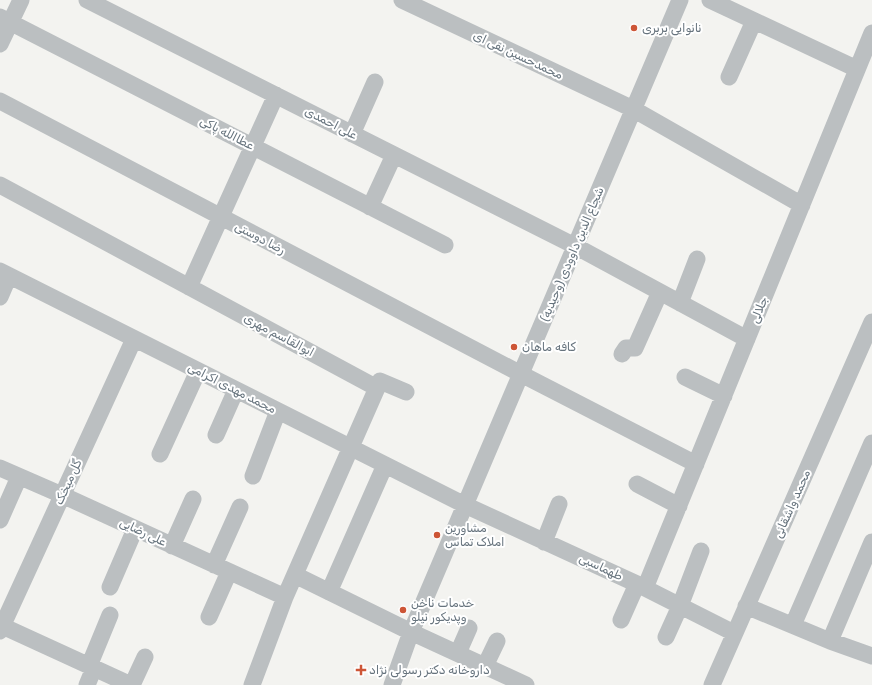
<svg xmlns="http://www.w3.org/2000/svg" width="872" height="685" font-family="Rubik,Vazirmatn,sans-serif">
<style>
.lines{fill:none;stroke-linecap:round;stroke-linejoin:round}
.street{stroke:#bbbfc1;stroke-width:17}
.poi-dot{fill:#cd5536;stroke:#fff;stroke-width:1.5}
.labels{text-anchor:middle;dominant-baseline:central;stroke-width:4;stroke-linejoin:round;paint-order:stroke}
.poi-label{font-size:12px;fill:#66737d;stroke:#fff;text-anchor:start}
.street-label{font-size:12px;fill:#66737d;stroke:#fff}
</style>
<rect width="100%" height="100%" fill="#f3f3f0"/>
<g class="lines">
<!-- street -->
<path class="street" d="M87 0 575 246 747 339
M402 0 633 109 802 205
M710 0 857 69
M0 17 445 245
M0 44 21 0
M729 77 754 21
M0 101 521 374 696 464
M352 134 375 82
M0 185 377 388
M370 207 394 155
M0 271 465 505 637 584 734 633
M189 287 276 95
M0 297 9 276
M680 303 697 259
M622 354 626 348H635L660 292
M685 377 724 396
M216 435 236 390
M160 454 198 371
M0 468 62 495 285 597
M253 476 278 411
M637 484 679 506
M0 520 19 477
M544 542 559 504
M172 546 193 499
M214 565 240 507
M295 575 411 632 526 685
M110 587 135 529
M645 588 872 33
M329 592 385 465
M746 606 830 641 872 656
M209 617 229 572
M621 620 637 584
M0 625 131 685
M793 625 872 443
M0 631 134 339
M666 637 680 606 701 551
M830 641 872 542
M458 653 469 628
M89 666 110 615
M485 666 497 641
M87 685 94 668
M132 685 145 657
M252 685 285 597 380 381 406 392
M392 685 411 632 680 0
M712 685 872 322"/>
</g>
<!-- markers -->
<g class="poi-dot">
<circle cx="634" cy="28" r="4"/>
<circle cx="514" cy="347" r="4"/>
<circle cx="437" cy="535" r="4"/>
<circle cx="403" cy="610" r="4"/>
<path d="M359 664h4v4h4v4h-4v4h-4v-4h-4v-4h4z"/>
</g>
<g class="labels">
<!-- poi labels -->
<g class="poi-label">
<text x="642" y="28">نانوایی بربری</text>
<text x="522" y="347">کافه ماهان</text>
<text x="445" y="528">مشاورین<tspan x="445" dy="14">املاک تماس</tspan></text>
<text x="411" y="603">خدمات ناخن<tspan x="411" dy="14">وپديكور نيلو</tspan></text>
<text x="369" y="670">داروخانه دکتر رسولی نژاد</text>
</g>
<!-- street labels -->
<g class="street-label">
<text transform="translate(518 55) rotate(25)">محمدحسین نقی ای</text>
<text transform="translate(331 123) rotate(27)">علی احمدی</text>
<text transform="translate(227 133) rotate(27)">عطاالله پاکی</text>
<text transform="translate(260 238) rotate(28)">رضا دوستی</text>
<text transform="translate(572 254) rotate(-67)">شجاع الدین داوودی (وحیدیه)</text>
<text transform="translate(759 310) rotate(-68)">جلالی</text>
<text transform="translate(279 335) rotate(28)">ابوالقاسم مهری</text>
<text transform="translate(232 388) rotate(27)">محمد مهدی اکرامی</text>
<text transform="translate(68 482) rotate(-65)">گل میخک</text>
<text transform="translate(792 504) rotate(-66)">محمد واشقانی</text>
<text transform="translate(143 532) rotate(25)">علی رضایی</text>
<text transform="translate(601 567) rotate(25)">طهماسبی</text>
</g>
</g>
</svg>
